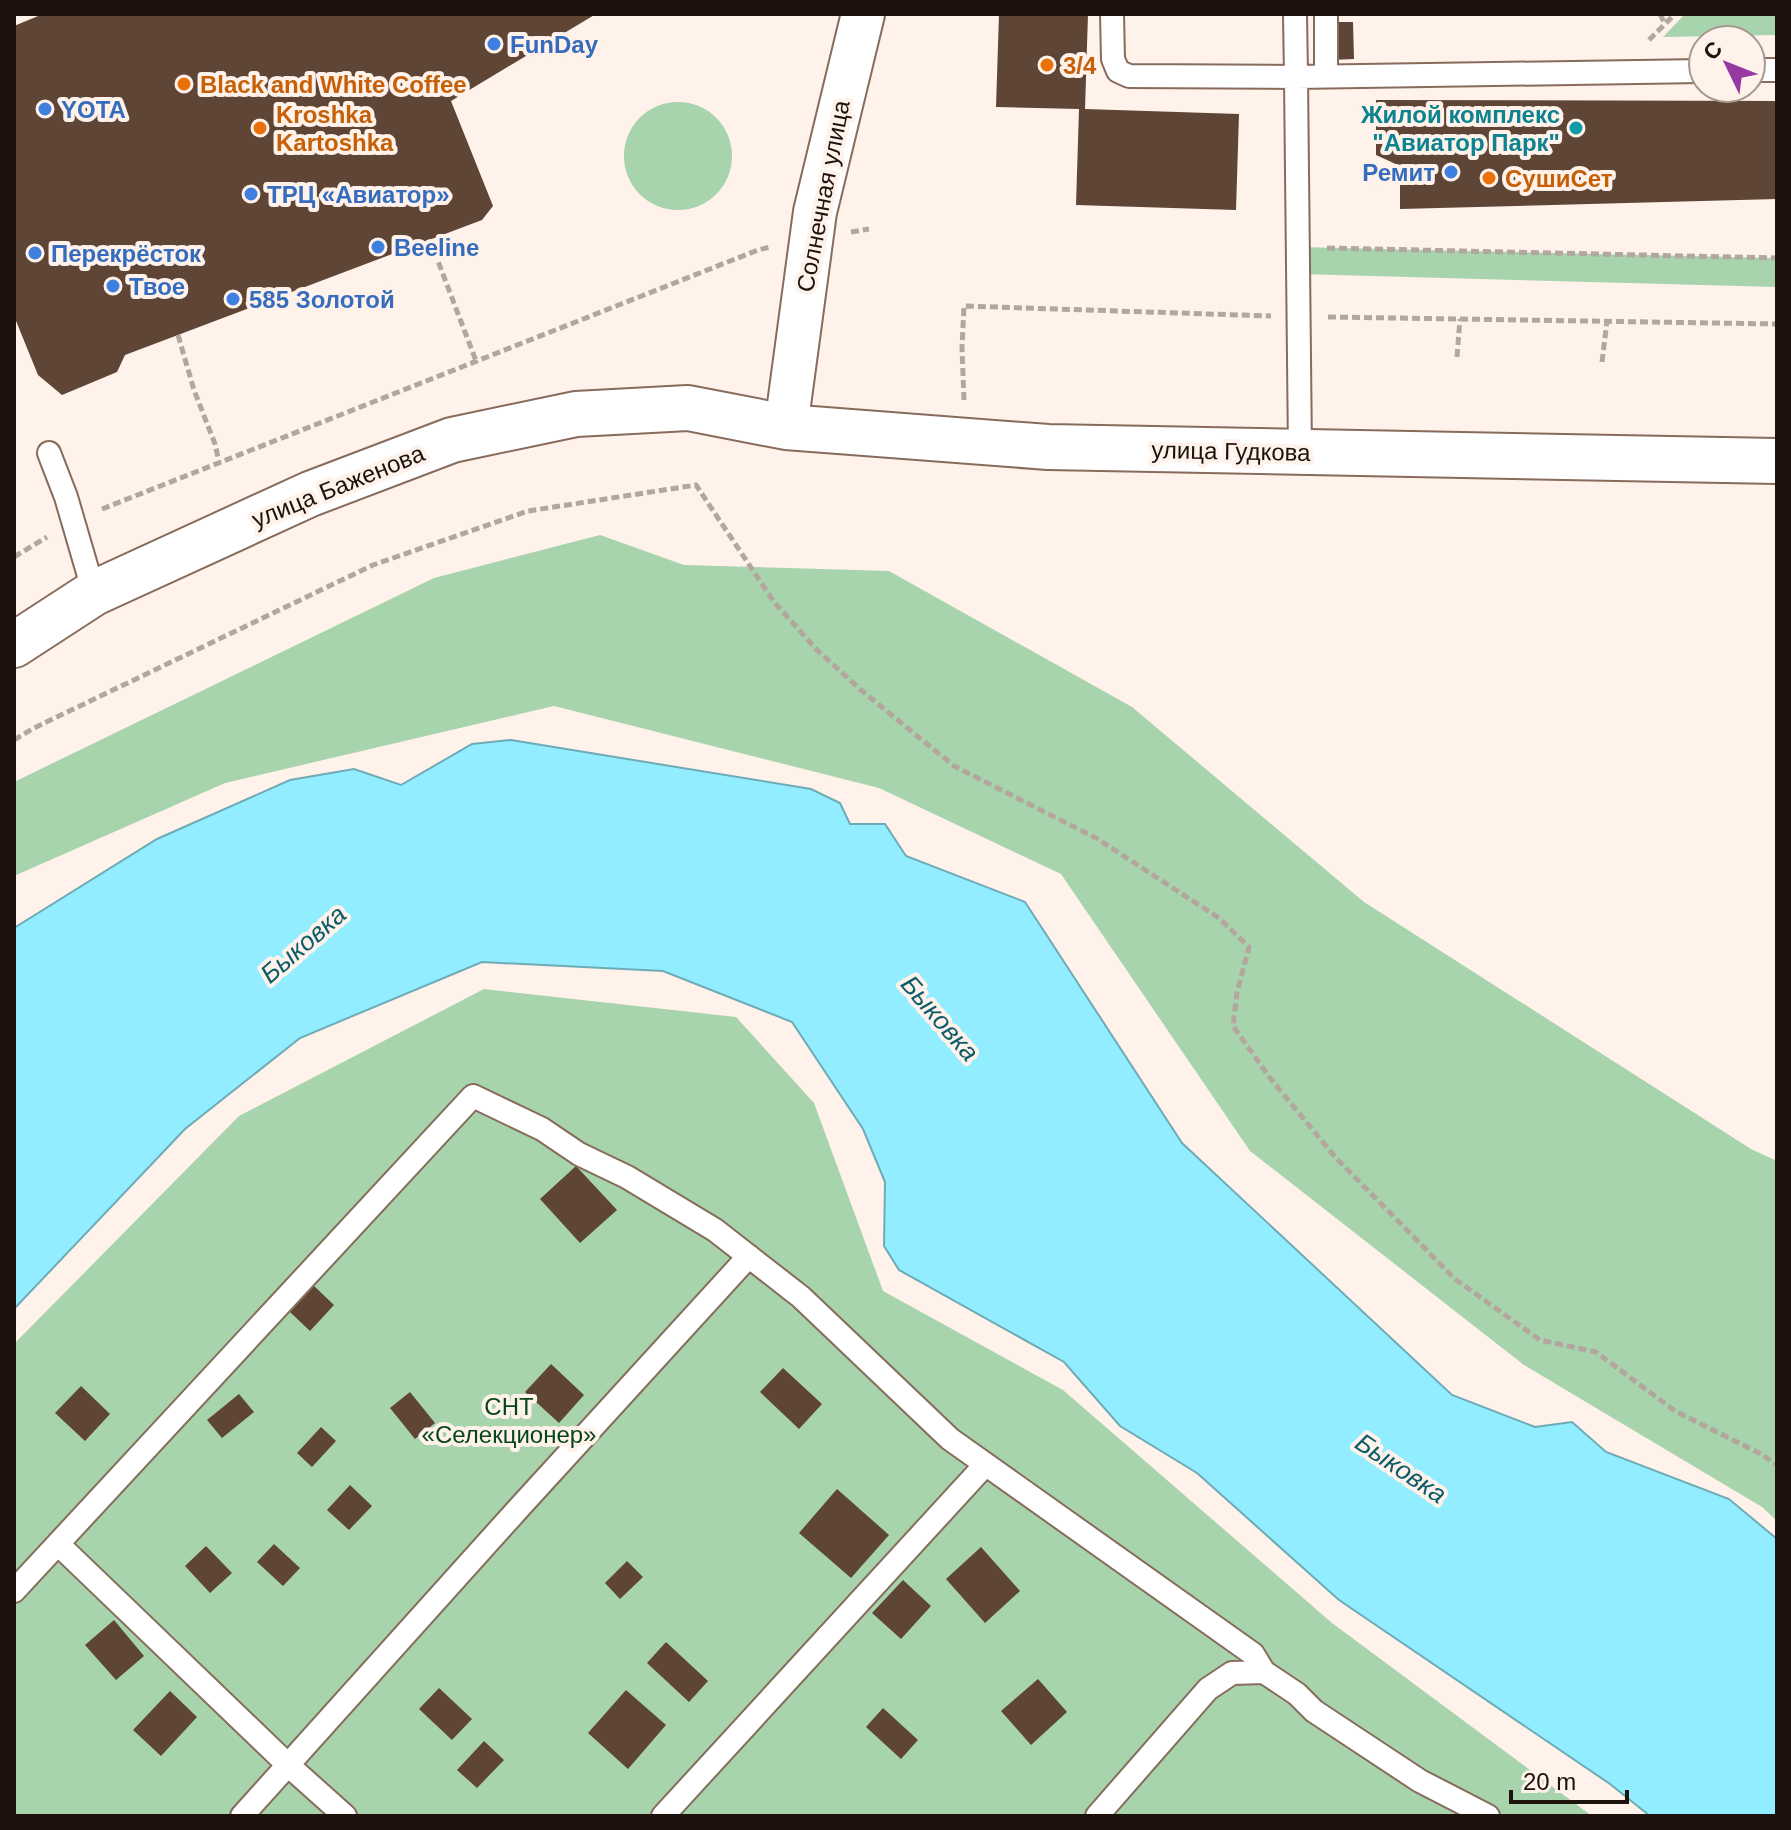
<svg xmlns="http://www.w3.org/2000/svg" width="1791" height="1830" font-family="Arial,sans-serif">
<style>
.green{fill:#a7d3ad}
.water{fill:#91edff;stroke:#6eabb6;stroke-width:2}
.building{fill:#5e4536}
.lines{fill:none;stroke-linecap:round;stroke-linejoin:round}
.lane-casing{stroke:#876b5b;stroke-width:26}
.street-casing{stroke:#876b5b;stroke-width:46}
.secondary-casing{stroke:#876b5b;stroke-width:48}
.path{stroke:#b2a69f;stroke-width:5;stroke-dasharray:8 4;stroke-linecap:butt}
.lane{stroke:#fff;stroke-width:22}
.street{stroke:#fff;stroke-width:42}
.secondary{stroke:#fff;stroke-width:44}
.shop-dot{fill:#3f7fe0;stroke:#fef2ea;stroke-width:3}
.food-dot{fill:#e8710a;stroke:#fef2ea;stroke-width:3}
.culture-dot{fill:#0f9aa8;stroke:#fef2ea;stroke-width:3}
.labels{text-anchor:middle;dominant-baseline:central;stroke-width:8;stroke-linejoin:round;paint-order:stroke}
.shop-label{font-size:24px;font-weight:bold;fill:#366cbe;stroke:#fef2ea;text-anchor:start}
.food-label{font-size:24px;font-weight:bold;fill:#c56008;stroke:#fef2ea;text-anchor:start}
.culture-label{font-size:24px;font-weight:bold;fill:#0d838f;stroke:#fef2ea;text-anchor:end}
.street-label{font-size:24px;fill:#1d120c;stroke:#fef2ea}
.park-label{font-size:24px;fill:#05471a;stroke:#fef2ea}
.water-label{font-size:26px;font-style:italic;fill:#0c5d69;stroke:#fef2ea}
</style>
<rect width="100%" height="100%" fill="#fef2ea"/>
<!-- green -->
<path class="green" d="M1685 14H1777V35L1663 37Z
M624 156a54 54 0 1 1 108 0a54 54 0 1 1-108 0Z
M1298 247 1777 258V287L1298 274Z
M600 535 684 565 889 571 1132 707 1364 902 1751 1149 1777 1161V1521L1762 1507 1524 1365 1250 1151 1061 874 879 788 554 706 225 783 14 876V782L434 578Z
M484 989 736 1017 814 1103 883 1291 1063 1390 1332 1623 1592 1816H14V1344L239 1116Z"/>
<!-- water -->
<path class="water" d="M511 740 811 789 840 803 850 824H885L906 856 1025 902 1182 1143 1452 1395 1535 1427 1572 1422 1606 1452 1729 1499 1777 1539V1816H1650L1610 1784 1339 1600 1197 1473 1120 1426 1064 1362 899 1270 884 1246 885 1182 863 1129 792 1022 663 971 482 962 300 1038 185 1129 14 1309V928L157 839 290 780 354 769 401 785 472 744Z"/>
<!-- building -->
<path class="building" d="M43 14H596L451 101 493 206 482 220 125 355 117 372 62 395 38 375 14 316V26Z
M999 14H1088L1085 109 1239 114 1236 210 1076 205 1079 109 996 107Z
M1330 22H1353L1354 59 1331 60Z
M1376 100 1777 101V199L1400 209V166L1376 155Z
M576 1166 617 1210 580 1243 540 1199Z
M314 1286 334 1305 310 1331 290 1312Z
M551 1364 584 1395 559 1423 525 1392Z
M783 1368 822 1404 799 1429 760 1392Z
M81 1386 110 1414 85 1441 55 1413Z
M410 1392 435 1423 415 1439 390 1408Z
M239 1394 254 1412 222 1438 207 1420Z
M321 1427 336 1441 312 1467 297 1453Z
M350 1485 372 1506 349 1530 327 1510Z
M837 1489 889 1535 851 1578 799 1533Z
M274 1544 300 1568 283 1586 257 1562Z
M206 1546 232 1573 210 1593 185 1566Z
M981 1547 1020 1591 985 1623 946 1579Z
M627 1561 643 1577 620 1599 605 1583Z
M903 1580 931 1606 901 1639 872 1613Z
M114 1620 144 1656 116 1680 85 1645Z
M666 1642 708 1681 689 1702 647 1663Z
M1038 1679 1067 1712 1031 1745 1001 1711Z
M439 1688 472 1719 452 1740 419 1709Z
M626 1690 666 1725 628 1769 588 1733Z
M170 1691 197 1717 161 1756 133 1730Z
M883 1708 918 1740 901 1759 866 1727Z
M484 1741 504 1760 477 1788 457 1770Z"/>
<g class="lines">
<!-- lane casing -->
<g class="lane-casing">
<path id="lane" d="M1112 14 1113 59 1118 71 1129 76 1296 77 1295 14
M1326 14V76
M1751 70H1777
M1300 452 1296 77 1703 71
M49 453 66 497 94 593
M58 1544 288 1765 345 1816
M14 1591 473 1096 542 1129 579 1154 627 1177 715 1230 801 1297 950 1439 1253 1654 1264 1672 1297 1694 1314 1711 1420 1781 1488 1816
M242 1816 518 1509 749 1256
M663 1816 985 1465
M1097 1816 1208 1689 1232 1673 1264 1672"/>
</g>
<!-- street casing -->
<g class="street-casing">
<path id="street" d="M786 427 815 212 863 14"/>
</g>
<!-- secondary casing -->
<g class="secondary-casing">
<path id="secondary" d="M14 645 94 593 310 494 452 440 576 414 688 408 786 427 1048 447 1777 461"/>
</g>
<!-- path -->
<path class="path" d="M1660 14 1665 24
M1649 40 1675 14
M851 232 869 229
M430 240 476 361
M1327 248 1777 258
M1328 317 1777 324
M178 335 194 390 215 444 219 462
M1457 357 1460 319
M1602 362 1607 321
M964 400 962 348 964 306 1271 316
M102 509 758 250 770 247
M14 557 47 537
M14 740 34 728 373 565 528 511 696 485 774 602 817 650 861 690 954 766 1096 838 1219 918 1249 947 1237 993 1233 1026 1270 1078 1336 1158 1455 1279 1540 1340 1596 1352 1675 1411 1761 1454 1777 1465"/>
<!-- lane -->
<use href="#lane" class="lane"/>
<!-- street -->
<use href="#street" class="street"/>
<!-- secondary -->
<use href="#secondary" class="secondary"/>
</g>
<!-- markers -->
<g class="shop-dot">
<circle cx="494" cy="44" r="8"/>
<circle cx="45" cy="109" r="8"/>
<circle cx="1451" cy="172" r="8"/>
<circle cx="251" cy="194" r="8"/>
<circle cx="378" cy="247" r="8"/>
<circle cx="35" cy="253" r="8"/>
<circle cx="113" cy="286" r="8"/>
<circle cx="233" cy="299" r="8"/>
</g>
<g class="food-dot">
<circle cx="1047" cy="65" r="8"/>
<circle cx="184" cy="84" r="8"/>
<circle cx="260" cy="128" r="8"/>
<circle cx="1489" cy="178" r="8"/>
</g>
<circle class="culture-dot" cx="1576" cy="128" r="8"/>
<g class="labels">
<!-- shop labels -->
<g class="shop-label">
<text x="510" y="44">FunDay</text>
<text x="61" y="109">YOTA</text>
<text x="1435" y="172" text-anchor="end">Ремит</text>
<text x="267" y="194">ТРЦ «Авиатор»</text>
<text x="394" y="247">Beeline</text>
<text x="51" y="253">Перекрёсток</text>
<text x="129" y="286">Твое</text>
<text x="249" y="299">585 Золотой</text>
</g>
<!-- food labels -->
<g class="food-label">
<text x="1063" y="65">3/4</text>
<text x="200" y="84">Black and White Coffee</text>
<text x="276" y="114">Kroshka<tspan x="276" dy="28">Kartoshka</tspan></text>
<text x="1505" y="178">СушиСет</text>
</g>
<!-- culture labels -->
<g class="culture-label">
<text x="1560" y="114">Жилой комплекс<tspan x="1560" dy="28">"Авиатор Парк"</tspan></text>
</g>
<!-- street labels -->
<g class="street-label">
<text transform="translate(823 196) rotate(-79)">Солнечная улица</text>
<text transform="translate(1231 451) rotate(1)">улица Гудкова</text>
<text transform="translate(338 486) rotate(-22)">улица Баженова</text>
</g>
<!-- park labels -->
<g class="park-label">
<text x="509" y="1406">СНТ<tspan x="509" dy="28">«Селекционер»</tspan></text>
</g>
<!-- water labels -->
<g class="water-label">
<text transform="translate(303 944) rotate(-41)">Быковка</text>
<text transform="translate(940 1018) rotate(49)">Быковка</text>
<text transform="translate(1401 1468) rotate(34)">Быковка</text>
</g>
</g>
<!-- border -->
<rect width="1791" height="1830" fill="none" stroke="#1d120c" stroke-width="32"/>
<!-- north arrow -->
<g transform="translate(1727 64) rotate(313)"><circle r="38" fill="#fef2ea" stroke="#a49891" stroke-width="2"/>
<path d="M0-6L14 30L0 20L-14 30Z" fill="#963aa3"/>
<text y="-12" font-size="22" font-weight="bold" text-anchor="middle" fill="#1d120c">С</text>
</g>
<!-- scale -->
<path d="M1511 1790v12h116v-12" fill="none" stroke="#1d120c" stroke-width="4"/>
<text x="1523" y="1790" font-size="24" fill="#1d120c" stroke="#fef2ea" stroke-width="6" paint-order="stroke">20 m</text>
</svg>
